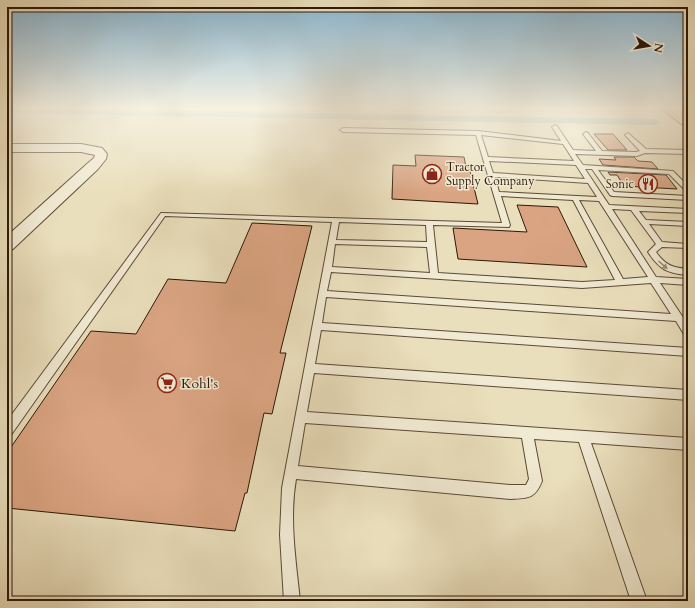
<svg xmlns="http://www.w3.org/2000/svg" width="695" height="608" font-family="Cardo,serif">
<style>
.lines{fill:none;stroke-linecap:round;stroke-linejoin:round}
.canal{fill:#99bcb7;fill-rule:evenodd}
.building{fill:#daa482;stroke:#2d1808}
.lane-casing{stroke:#5c4a35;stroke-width:2}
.street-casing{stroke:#5c4a35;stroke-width:2}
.primary-casing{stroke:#2d1808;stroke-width:2}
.lane{fill:#f1ead3;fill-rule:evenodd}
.street{fill:#f1ead3;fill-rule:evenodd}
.primary{fill:#e5c07e;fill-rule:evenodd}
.oneway{fill:#998c78}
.labels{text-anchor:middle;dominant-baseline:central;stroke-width:3;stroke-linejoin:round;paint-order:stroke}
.far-poi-label{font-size:12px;fill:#2d1808;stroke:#f1ead3;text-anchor:start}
.poi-label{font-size:14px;fill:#2d1808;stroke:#f1ead3;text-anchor:start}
</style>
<rect width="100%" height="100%" fill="#eadfbc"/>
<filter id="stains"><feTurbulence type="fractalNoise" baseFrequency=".005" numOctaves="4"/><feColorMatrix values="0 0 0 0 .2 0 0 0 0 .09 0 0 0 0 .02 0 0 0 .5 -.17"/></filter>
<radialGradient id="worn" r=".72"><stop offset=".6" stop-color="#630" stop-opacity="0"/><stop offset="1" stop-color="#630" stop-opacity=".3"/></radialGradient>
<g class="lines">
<!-- canal -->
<path class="canal" d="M7 108 655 119 660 122 655 125 7 113Z"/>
</g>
<!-- building -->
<path class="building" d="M594 134H613L627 150H608Z
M415 155 464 157 466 167H469L478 204 392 199 393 165 416 166Z
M614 157H634L638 161 652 162 658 169 603 165 599 159 616 160Z
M608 172 666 175 677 189 624 186 617 175H610Z
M517 205 558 207 587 267 458 259 453 228 527 232Z
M252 223 312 226 280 353H286L272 414 264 413 247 493H245L235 531 7 508V453L91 331 136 334 168 279 226 283Z"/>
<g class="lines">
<!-- lane casing -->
<g class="lane-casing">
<path id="lane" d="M555 125 557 126 573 150 596 151 583 134 586 132 588 133 602 151 636 152 640 151 626 136 625 135 628 133 646 149 688 150V154L645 153 637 156 575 154 583 165 673 171 688 186V192L686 191 669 174 598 170 614 192 688 196V200L612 196 610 195 592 169H585L609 205 688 209V213L639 211 646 220 688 222V226L649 224 662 242 688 244V248L662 247 656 252C665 265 673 268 688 269V275C667 273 660 270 648 252L656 244 631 210 612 209 656 277 688 279V285L660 283 688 325V337L685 336 676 321 326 297 322 323 688 348V356L321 330 315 364 688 390V400L314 373 307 412 688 438V450L591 443 647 601H631L579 442 534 439 542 481C535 499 528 498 511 499L296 479C289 519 296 561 300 601H284L280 535 282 488 332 222 165 216 11 435 7 437V421L161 213 502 223 476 135 343 132 340 130 343 128 478 131 561 141 552 127ZM481 135 563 144 574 161 488 157ZM489 161 576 165 585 179 493 173ZM495 177 588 183 597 197 499 192ZM501 196 573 200 615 280 582 282 438 273 433 225 509 227 510 225ZM579 200 599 201 648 277 623 279ZM339 222 426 225 427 242 336 240ZM335 244 427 247 430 273 332 267ZM331 272 582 288 651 283 671 314 327 291ZM305 423 522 438 529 479 526 485H511L298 466Z"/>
</g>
<!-- street casing -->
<g class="street-casing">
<path id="street" d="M7 144H81L102 148 107 154 106 159 98 169 13 249 7 250V236L88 163 94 158 95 155 81 152H7Z"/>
</g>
<!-- primary casing -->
<g class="primary-casing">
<path id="primary" d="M660 108H674L688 117V127L684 126Z"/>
</g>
<!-- lane -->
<use href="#lane" class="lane"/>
<!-- street -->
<use href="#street" class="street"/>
<!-- primary -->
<use href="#primary" class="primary"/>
</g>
<!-- one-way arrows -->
<defs><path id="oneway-solid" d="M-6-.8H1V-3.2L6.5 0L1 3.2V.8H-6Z"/></defs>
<use class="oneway" href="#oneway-solid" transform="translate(663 265) rotate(42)"/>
<!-- sky -->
<linearGradient id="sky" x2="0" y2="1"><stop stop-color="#88b7d4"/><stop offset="0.56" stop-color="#f6f1e1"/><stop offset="1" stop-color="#f6f1e1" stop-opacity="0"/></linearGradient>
<rect width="695" height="193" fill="url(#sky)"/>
<!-- icons -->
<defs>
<g id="shop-ring" transform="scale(1)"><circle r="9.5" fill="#f1ead3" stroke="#8f2418" stroke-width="1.5"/><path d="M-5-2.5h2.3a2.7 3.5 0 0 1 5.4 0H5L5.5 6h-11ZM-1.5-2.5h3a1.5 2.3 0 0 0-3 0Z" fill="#8f2418"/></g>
<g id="restaurant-ring" transform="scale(1)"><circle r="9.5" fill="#f1ead3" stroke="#8f2418" stroke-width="1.5"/><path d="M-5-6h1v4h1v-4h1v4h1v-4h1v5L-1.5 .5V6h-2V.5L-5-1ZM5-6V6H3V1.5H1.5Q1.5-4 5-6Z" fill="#8f2418"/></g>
<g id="supermarket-ring" transform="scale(1)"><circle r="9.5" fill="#f1ead3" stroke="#8f2418" stroke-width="1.5"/><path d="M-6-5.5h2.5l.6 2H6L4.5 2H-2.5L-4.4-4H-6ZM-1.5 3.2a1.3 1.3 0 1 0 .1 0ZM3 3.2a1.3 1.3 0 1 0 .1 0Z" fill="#8f2418"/></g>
</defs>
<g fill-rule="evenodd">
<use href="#shop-ring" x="432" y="174"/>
<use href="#restaurant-ring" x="648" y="184"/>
<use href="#supermarket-ring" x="167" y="383"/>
</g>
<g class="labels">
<!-- far-poi labels -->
<g class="far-poi-label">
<text x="446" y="167">Tractor<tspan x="446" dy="14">Supply Company</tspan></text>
<text x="634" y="184" text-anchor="end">Sonic</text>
</g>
<!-- poi labels -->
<g class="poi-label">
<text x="181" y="383">Kohl's</text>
</g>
</g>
<!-- margin -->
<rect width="695" height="608" fill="none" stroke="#eadfbc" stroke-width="24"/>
<rect x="8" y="8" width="679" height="592" fill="none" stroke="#2d1808" stroke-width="2"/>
<rect x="12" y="12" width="671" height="584" fill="none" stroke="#2d1808"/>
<!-- north arrow -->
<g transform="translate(649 46) rotate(102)" stroke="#f1ead3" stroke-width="3" paint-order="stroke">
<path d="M0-3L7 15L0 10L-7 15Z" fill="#2d1808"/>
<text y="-6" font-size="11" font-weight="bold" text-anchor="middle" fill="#2d1808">N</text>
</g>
<rect width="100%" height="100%" filter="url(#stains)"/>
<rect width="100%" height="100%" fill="url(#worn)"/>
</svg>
